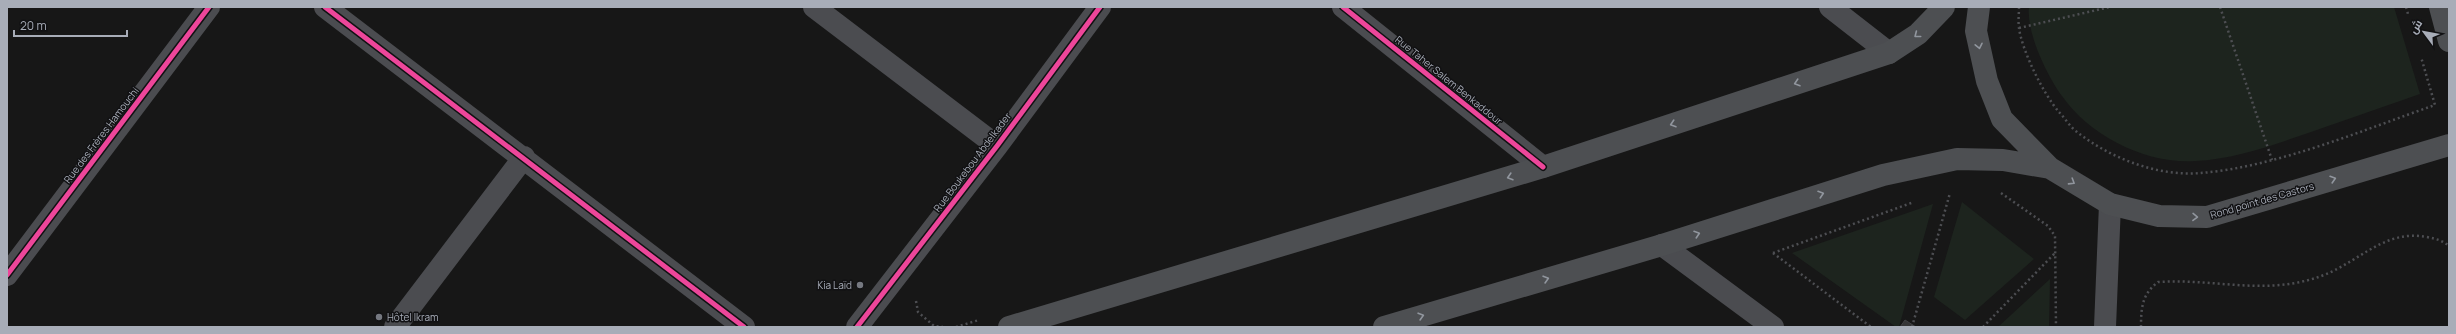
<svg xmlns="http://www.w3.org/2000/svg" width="2456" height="334" font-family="Manrope,Cairo,sans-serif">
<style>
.green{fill:#1d241e}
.building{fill:#353536;stroke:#3f4043}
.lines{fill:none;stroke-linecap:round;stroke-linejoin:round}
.path{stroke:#4d4e52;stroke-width:2.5;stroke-dasharray:2 3;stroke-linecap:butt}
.minor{stroke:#4b4c50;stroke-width:22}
.tertiary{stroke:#4b4c50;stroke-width:22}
.primary{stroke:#4d4f52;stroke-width:22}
.cycleway-casing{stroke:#111113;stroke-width:8}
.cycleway{stroke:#ed469a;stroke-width:5}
.oneway{stroke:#91969e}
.poi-dot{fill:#757880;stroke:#111113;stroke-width:1.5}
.labels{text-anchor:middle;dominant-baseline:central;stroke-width:3;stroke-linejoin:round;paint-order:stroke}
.street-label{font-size:10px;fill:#a8adb8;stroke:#111113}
.poi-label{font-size:10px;fill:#a8adb8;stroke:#111113;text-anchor:end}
</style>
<rect width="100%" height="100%" fill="#171717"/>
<!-- green -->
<path class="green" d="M2029 7H2394L2420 94C2384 107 2347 119 2311 132 2273 145 2235 159 2195 161 2145 164 2090 136 2062 96 2047 76 2026 32 2029 7Z
M1962 202 2034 259 1965 320 1934 297Z
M1933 204 1899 327H1896L1792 253Z
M2050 279 2049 327H1998Z"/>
<!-- building -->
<path class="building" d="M1905 320 1916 327H1900Z"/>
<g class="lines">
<!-- path -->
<path class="path" d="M2019 7C2019 14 2018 21 2019 28 2022 51 2044 95 2059 112 2065 118 2070 127 2077 132 2110 158 2158 177 2201 173 2276 167 2363 130 2435 105L2421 57
M2220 7 2272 160
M2406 7 2408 14
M2019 28 2110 7
M2001 193 2048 226 2055 236 2056 327
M1773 253 1914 202
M1773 253 1871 327
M916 301 918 312 934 326 943 327
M956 327 979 320
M1912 327 1950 193
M1983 327 2056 252
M2141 327C2141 308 2142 294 2158 282 2215 278 2267 297 2324 275 2360 261 2385 229 2427 237 2436 239 2442 240 2449 246"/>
<!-- minor -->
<path class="minor" d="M325 7 744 327
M814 7 997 146
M1830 7 1889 53
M1662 245 1773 327
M7 275 209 7
M395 327 524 157
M857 327 997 146 1100 7
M2105 327 2110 204"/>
<!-- tertiary -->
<path class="tertiary" d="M1343 7 1543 167"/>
<!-- primary -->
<path class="primary" d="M1979 7 1976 31 1987 81 2002 119 2050 168 2110 204 2159 216 2207 217 2449 145
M2440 7 2449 41
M1009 327 1543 167 1889 53 1918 34 1944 7
M1384 327 1662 245 1883 175 1957 159 2003 160 2050 168"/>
<!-- cycleway casing -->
<g class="cycleway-casing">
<path id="cycleway" d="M325 7 744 327
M1343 7 1543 167
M7 275 209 7
M857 327 997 146 1100 7"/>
</g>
<!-- cycleway -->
<use href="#cycleway" class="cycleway"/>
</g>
<!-- one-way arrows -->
<defs><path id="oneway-chevron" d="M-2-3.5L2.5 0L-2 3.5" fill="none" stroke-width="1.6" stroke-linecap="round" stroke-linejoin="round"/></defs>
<g class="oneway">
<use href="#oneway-chevron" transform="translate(1917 35) rotate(142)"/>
<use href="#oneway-chevron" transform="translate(1979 46) rotate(78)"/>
<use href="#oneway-chevron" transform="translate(1797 83) rotate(162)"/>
<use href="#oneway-chevron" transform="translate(1673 124) rotate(162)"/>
<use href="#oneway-chevron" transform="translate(1510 177) rotate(163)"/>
<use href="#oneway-chevron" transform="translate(2333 179) rotate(-17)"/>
<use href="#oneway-chevron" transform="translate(2072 182) rotate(32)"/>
<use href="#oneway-chevron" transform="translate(1821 194) rotate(-18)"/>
<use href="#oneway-chevron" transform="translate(2195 217) rotate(1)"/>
<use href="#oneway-chevron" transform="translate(1697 234) rotate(-18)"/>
<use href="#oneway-chevron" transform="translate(1546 279) rotate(-16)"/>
<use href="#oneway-chevron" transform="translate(1421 316) rotate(-16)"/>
</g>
<!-- markers -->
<g class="poi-dot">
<circle cx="860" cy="285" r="4"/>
<circle cx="379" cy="317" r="4"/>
</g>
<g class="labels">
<!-- street labels -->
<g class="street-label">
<text transform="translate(1449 80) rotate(39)">Rue Taher Salem Benkaddour</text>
<text transform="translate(101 135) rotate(-53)">Rue des Frères Hamouchi</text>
<text transform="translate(972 162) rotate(-53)">Rue Boukebou Abdelkader</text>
<text transform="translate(2262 200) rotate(-16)">Rond point des Castors</text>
</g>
<!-- poi labels -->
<g class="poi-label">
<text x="852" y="285">Kia Laïd</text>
<text x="387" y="317" text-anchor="start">Hôtel Ikram</text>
</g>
</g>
<!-- border -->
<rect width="2456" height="334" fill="none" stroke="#a8adb8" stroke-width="16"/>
<!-- north arrow -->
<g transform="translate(2424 32) rotate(302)" stroke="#111113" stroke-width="3" paint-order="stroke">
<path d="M0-3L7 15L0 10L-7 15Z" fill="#a8adb8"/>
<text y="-6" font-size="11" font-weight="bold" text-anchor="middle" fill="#a8adb8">ش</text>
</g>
<!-- scale -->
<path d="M14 30v6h113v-6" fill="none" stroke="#a8adb8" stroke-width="2"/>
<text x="20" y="30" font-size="12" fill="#a8adb8" stroke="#111113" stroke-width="3" paint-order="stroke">20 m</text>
</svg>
